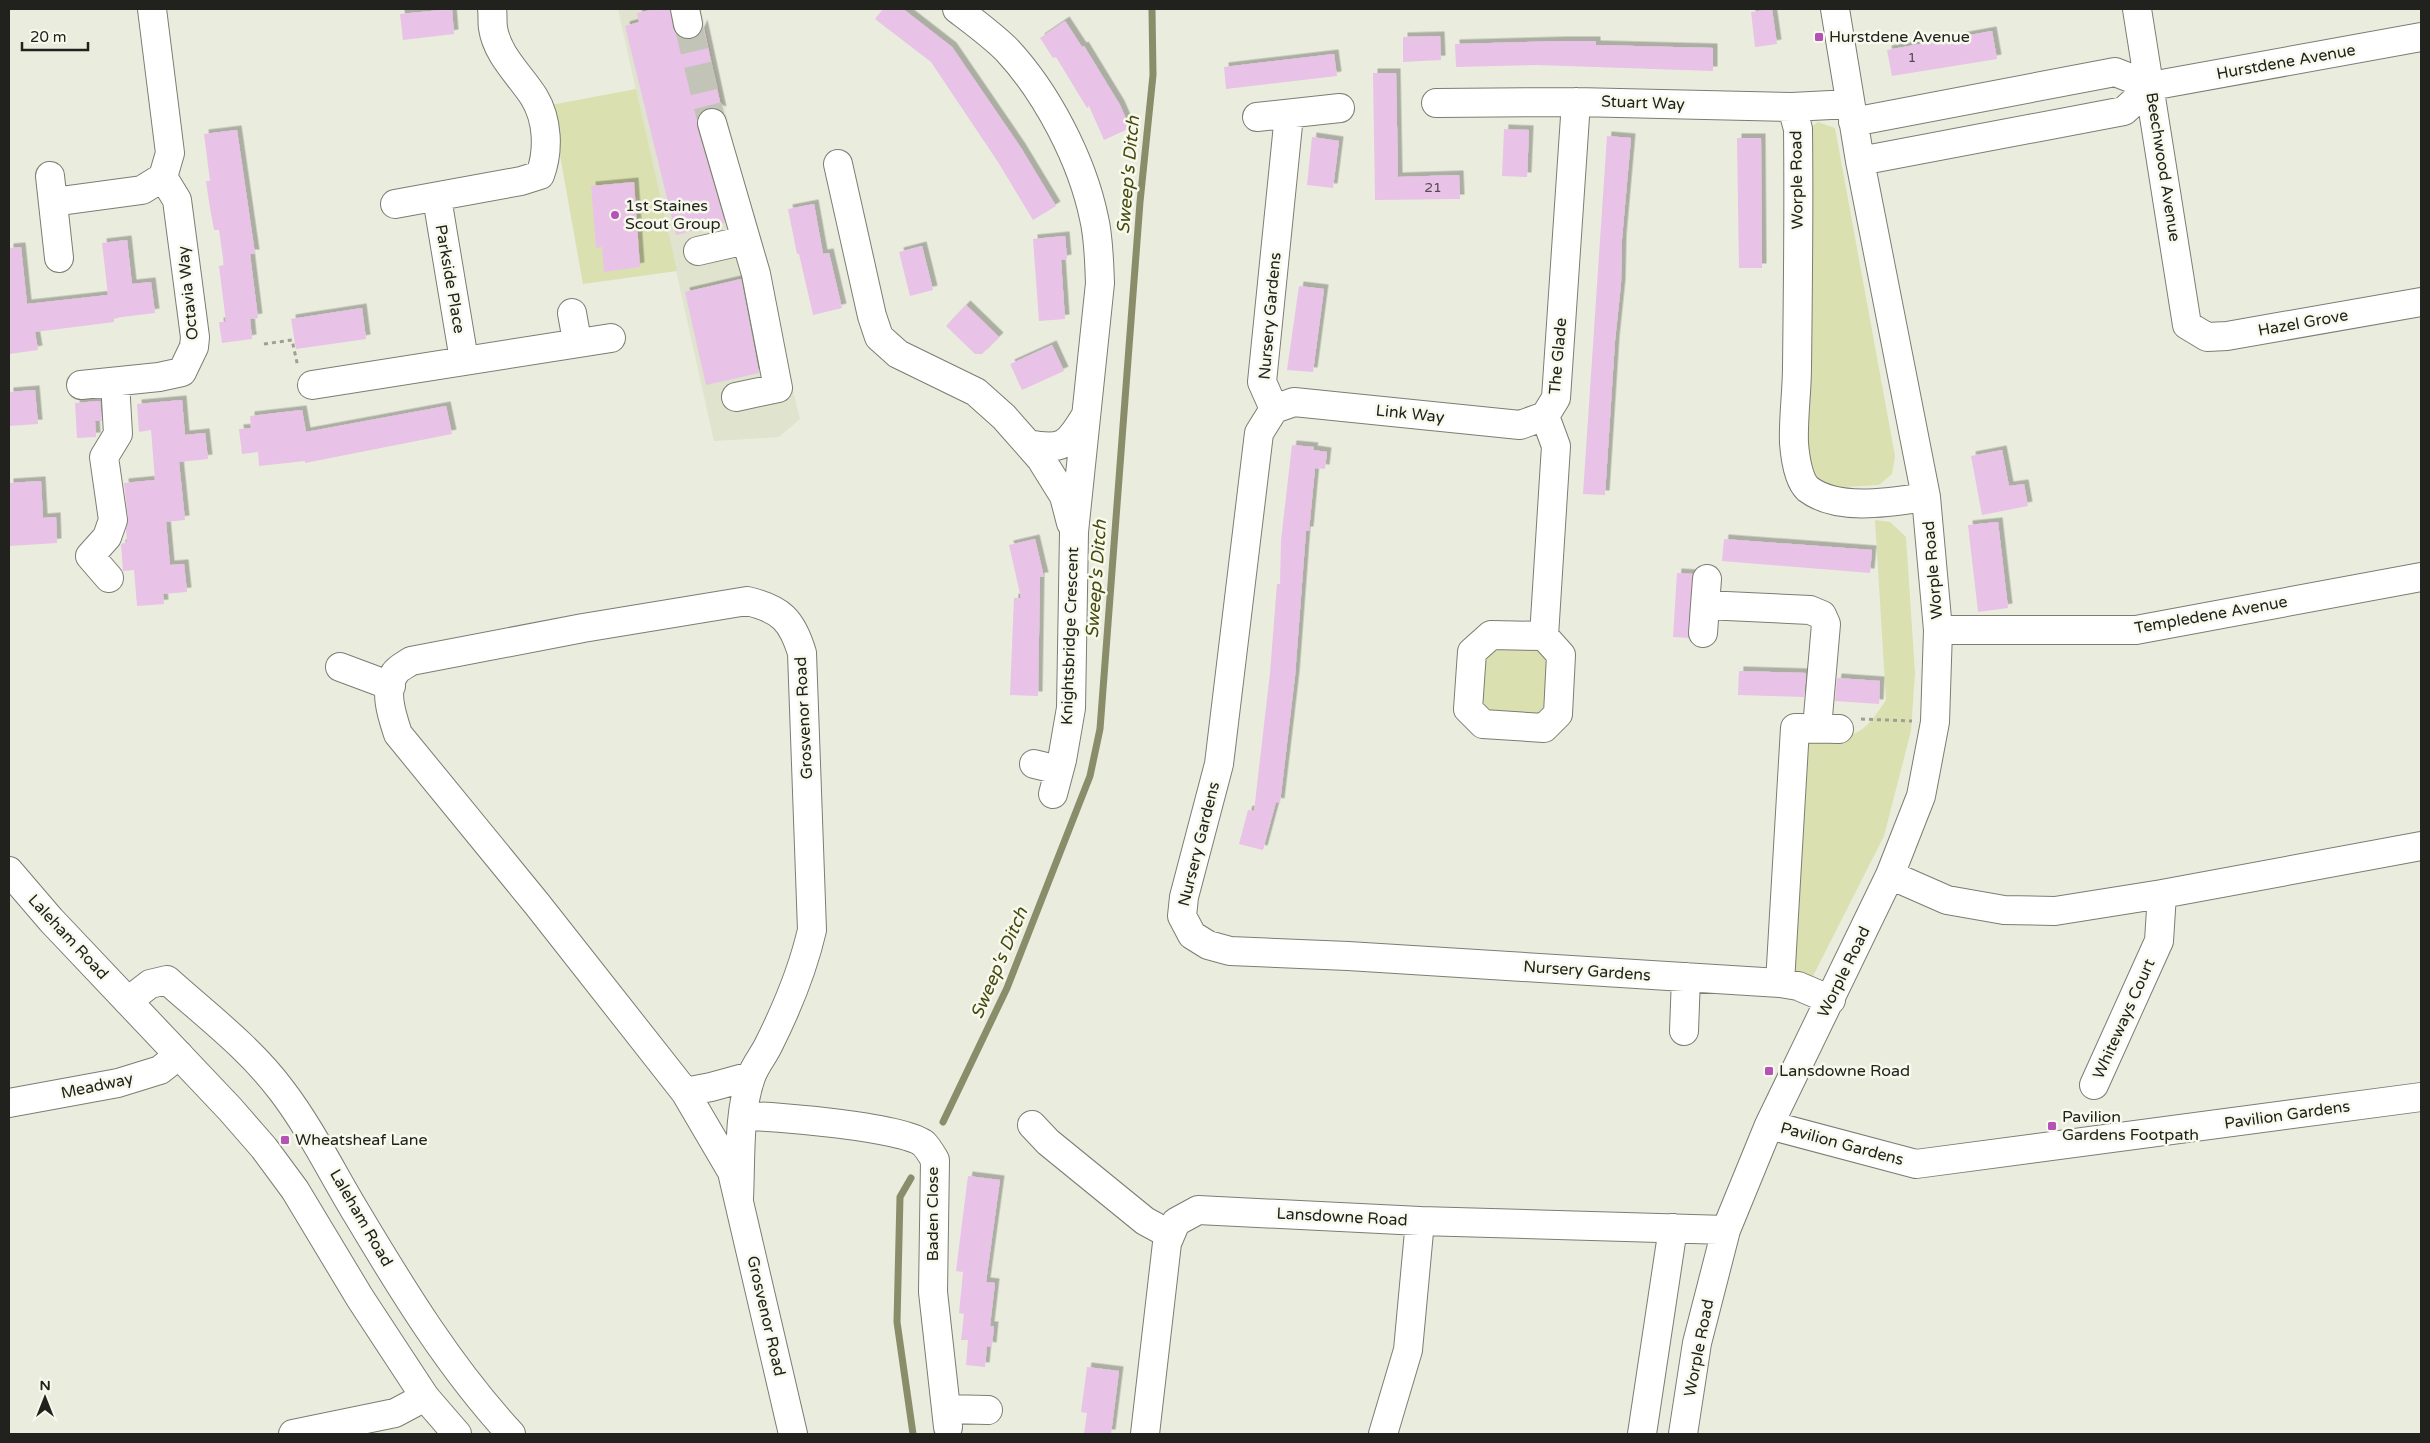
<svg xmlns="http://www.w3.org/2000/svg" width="2430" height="1443" font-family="'Varela Round',sans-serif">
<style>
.built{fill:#e0e3ce}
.green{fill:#dbe0b0}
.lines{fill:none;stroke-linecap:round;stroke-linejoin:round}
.stream{stroke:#898d69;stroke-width:7}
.building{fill:#e9c2e8;filter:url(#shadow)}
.minor-tunnel{stroke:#c2c4b7;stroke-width:28;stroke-dasharray:28 14;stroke-linecap:butt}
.minor-casing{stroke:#7c7d72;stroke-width:30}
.major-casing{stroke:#7c7d72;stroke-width:30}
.path{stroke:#9e9f95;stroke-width:3;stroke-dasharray:4 4;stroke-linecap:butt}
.minor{stroke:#fff;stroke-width:28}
.major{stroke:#fff;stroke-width:28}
.poi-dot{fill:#b551b7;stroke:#f7f9ec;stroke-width:2}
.labels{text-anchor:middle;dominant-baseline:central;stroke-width:5;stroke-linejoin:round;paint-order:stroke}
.number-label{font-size:14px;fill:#534a50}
.poi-label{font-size:16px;fill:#21221d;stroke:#f7f9ec;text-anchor:start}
.street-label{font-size:16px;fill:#21221d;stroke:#f7f9ec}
.water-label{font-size:18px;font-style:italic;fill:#47490f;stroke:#f7f9ec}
</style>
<defs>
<filter id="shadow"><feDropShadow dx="4.5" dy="-4.5" stdDeviation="0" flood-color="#0004"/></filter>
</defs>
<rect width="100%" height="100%" fill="#eaecde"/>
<!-- built -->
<path class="built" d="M618 9H701L800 419 779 437 714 441Z"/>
<!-- green -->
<path class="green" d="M636 89 677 271 583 284 551 105Z
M1818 122 1835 128 1895 456 1892 474 1879 485 1826 488 1813 481 1803 462 1806 131Z
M1875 520 1890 522 1906 537 1915 673 1911 731 1884 836 1813 976 1793 970 1807 739C1853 735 1859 742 1886 700Z
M1498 645 1539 646 1551 655V703L1533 719 1491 716 1478 699 1479 658Z"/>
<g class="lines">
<!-- stream -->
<path class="stream" d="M943 1122 1007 988 1090 776 1100 729 1140 202 1153 75 1152 9
M911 1178 900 1197 897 1322 913 1434"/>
</g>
<!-- building -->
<path class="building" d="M452 9 454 34 403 40 400 14Z
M655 9H670L673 28 677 35 683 39H692L698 36 703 24 722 111 715 108H708L701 112 697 119V127L725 223 676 235 625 26 639 22 637 13Z
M883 9H903L952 47 1021 148 1056 206 1033 220 998 162 931 62 875 19Z
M1772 9 1777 44 1755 47 1751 12Z
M1065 21 1082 47 1084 46 1120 105 1130 128 1104 140 1089 106 1087 108 1056 57 1053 58 1040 38Z
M1992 31 1997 59 1892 76 1887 50Z
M1440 36 1441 60 1403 62V37Z
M1561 41H1596V45L1713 48V71L1536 65 1456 67 1455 44Z
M1334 54 1337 76 1226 89 1224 67Z
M1373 73H1396L1398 177 1459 175 1460 199 1375 200Z
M1504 129 1529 130 1527 177 1502 176Z
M237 130 255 254H250L258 318 250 319 252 339 222 343 219 322H226L219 266 224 265 219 230H214L209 202 206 181H210L204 134Z
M1607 136 1631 138 1622 239 1621 284 1615 341 1605 495 1583 494Z
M1312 137 1339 141 1333 188 1307 185Z
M1737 138H1761L1762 268H1739Z
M634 182 640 267 604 272 602 247 596 248 591 186Z
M814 204 823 254 829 253 842 308 813 315 799 254H797L788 209Z
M1065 236 1067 259 1061 260 1065 319 1039 321 1033 239Z
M127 240 132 284 151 282 155 313 114 318V322L35 332 38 350 9 354V248L21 247 27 304 108 295 102 243Z
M922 246 933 290 910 296 899 252Z
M741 279 759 373 706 385 685 292Z
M1299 286 1324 289 1313 372 1287 370Z
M966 305 999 337 982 354H975L946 326Z
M362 308 366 339 296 349 291 319Z
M1052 345 1064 371 1022 390 1010 364Z
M35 390 38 424 9 426V392Z
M182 400 185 435 205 433 208 459 179 462 185 520 166 522 170 565 184 564 187 592 163 594 164 604 137 606 134 570 123 571 121 544 127 542 126 529 128 518 124 483 155 480 151 430 139 432 137 404Z
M100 401 102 421H95L96 437 77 438 75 403Z
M446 406 452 434 305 463V461L259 466 258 452 242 454 239 429 251 428 250 416 302 410 306 432Z
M1292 445 1314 447 1313 450 1327 452 1325 469 1315 468 1309 531H1306L1295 676 1280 803 1276 802 1263 850 1239 844 1248 810 1254 811 1270 673 1277 584H1280L1281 540Z
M2002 450 2009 486 2024 484 2028 506 1982 515 1971 456Z
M41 481 43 518 56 517 57 543 9 546V483Z
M1998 522 2008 608 1978 612 1968 525Z
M1035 539 1044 577H1040L1038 696 1010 695 1014 598H1021L1009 545Z
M1724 539 1872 550 1870 573 1722 561Z
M1677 573 1693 574 1689 638 1673 637Z
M1739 671 1806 673 1804 697 1738 695Z
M1837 678 1880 681 1879 704 1835 701Z
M968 1176 1000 1180 986 1282 995 1283 990 1326H994L992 1347 987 1346 985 1367 966 1365 968 1340H961L964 1314 959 1313 963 1272 956 1271Z
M1087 1367 1119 1371 1111 1434H1084L1087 1413 1081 1412Z"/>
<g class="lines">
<!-- minor-tunnel -->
<path class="minor-tunnel" d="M688 24 712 123"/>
<!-- minor casing -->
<g class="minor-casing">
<path id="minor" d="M685 9 688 24
M957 9C974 22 992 35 1007 50 1047 93 1082 160 1094 218 1099 239 1099 261 1100 283L1074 532 1071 708 1062 760 1053 794
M2137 9 2187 325 2207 337 2227 336 2421 302
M1436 103 1576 102 1792 107 1850 104
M1792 107 1798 129C1799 209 1798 288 1797 367 1797 392 1793 418 1794 443 1795 456 1798 480 1808 489 1838 512 1892 502 1926 497
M1289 115 1262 382 1274 409 1259 433 1219 764 1184 897 1182 916 1192 935 1208 945 1230 951 1348 956 1780 983 1798 986 1831 1000
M1257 117 1340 108
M1853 122 2115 72 2151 86 2421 37
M712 123 756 274 778 388 736 397
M1860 161 2124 111 2151 86
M838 164 872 316 879 337 898 354 976 392 1004 417 1041 459 1064 496 1071 523
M50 176 59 258
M437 198 464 360
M53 202 142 190 163 177
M395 204 521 181 540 175C549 151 548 120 534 97 520 75 497 55 493 28 492 22 493 15 492 9
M698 251 746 240
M572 313 577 341
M81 385 159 377 182 372 194 347 195 337 177 200 163 177 170 153 152 9
M312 385 611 338
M1274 409 1294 402 1520 425 1545 416
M1028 444C1063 451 1068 445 1086 415
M109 578 90 556 107 537 113 520 104 457 118 434 115 382
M1705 605 1707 579
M1938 630H2136L2421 577
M1703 633 1705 605 1810 610 1822 615 1826 624 1817 728
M1544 636 1491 635 1472 652 1468 709 1483 724 1544 728 1558 714 1561 655 1544 636 1556 446 1545 416 1556 398 1576 102
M340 667 391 686
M1798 728 1839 729
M1034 764 1059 770
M1890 875 1947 900 2004 910 2055 911 2162 894 2421 846
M1780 983 1795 728
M128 1001 150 984 167 980C206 1015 250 1048 282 1091 311 1129 332 1173 357 1214 403 1291 450 1368 511 1434
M1684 1031 1686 977
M2094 1085 2159 941 2162 894
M685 1092 711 1087 751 1076
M9 1103 118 1083 160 1070 179 1055
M744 1116C774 1116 905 1127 924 1144 928 1148 932 1155 935 1160L933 1292 948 1427
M1032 1125 1048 1142 1145 1221 1169 1234
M1769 1125 1916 1164 2421 1097
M739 1198C741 1159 738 1114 751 1077 755 1065 764 1055 769 1044 787 1008 803 969 812 930L802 653C792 620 781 609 747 601L583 628 411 661C407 664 398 668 395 673 383 690 392 716 398 734L537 904 685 1092 732 1172 793 1434
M946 1409 988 1410
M293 1434 395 1413 425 1397
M1145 1434 1167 1243 1176 1222 1198 1210 1420 1221 1726 1230
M1383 1434 1408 1350 1420 1221
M1642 1434 1673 1228
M1683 1434 1697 1343 1726 1230 1769 1125 1890 875 1921 796 1935 722 1938 630 1926 497 1860 161 1835 9"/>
</g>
<!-- major casing -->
<g class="major-casing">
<path id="major" d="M9 871 51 920 230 1109 264 1148 295 1190 360 1298 425 1397 457 1434"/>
</g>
<!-- path -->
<path class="path" d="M264 344 292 340 298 367
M1861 719 1912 721"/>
<!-- minor -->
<use href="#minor" class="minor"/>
<!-- major -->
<use href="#major" class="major"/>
</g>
<!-- markers -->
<g class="poi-dot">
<rect x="1814" y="32" width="10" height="10" rx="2.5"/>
<circle cx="615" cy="215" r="5"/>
<rect x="1764" y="1066" width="10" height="10" rx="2.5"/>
<rect x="2047" y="1121" width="10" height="10" rx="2.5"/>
<rect x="280" y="1135" width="10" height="10" rx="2.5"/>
</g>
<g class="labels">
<!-- number labels -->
<g class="number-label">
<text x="1912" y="57">1</text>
<text x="1433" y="187">21</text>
</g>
<!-- poi labels -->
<g class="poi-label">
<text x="1829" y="37">Hurstdene Avenue</text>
<text x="625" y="206">1st Staines<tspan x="625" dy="18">Scout Group</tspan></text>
<text x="1779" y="1071">Lansdowne Road</text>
<text x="2062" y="1117">Pavilion<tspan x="2062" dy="18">Gardens Footpath</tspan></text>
<text x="295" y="1140">Wheatsheaf Lane</text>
</g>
<!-- street labels -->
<g class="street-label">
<text transform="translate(2286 62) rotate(-10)">Hurstdene Avenue</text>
<text transform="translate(1643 103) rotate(2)">Stuart Way</text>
<text transform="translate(2163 167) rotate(81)">Beechwood Avenue</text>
<text transform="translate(1797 180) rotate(-91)">Worple Road</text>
<text transform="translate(450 279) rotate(80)">Parkside Place</text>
<text transform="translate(188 293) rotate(-96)">Octavia Way</text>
<text transform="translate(1270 316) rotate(-85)">Nursery Gardens</text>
<text transform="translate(2303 323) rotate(-10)">Hazel Grove</text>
<text transform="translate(1558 356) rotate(-85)">The Glade</text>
<text transform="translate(1410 414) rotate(6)">Link Way</text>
<text transform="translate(1933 570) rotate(-95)">Worple Road</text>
<text transform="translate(2211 615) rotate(-10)">Templedene Avenue</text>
<text transform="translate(1070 636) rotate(-88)">Knightsbridge Crescent</text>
<text transform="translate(804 718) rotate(-93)">Grosvenor Road</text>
<text transform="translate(1199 844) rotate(-76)">Nursery Gardens</text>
<text transform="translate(68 937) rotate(47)">Laleham Road</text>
<text transform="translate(1587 971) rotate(4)">Nursery Gardens</text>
<text transform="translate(1844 972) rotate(-64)">Worple Road</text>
<text transform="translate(2124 1019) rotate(-66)">Whiteways Court</text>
<text transform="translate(97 1086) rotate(-12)">Meadway</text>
<text transform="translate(2287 1115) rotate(-8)">Pavilion Gardens</text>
<text transform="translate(1842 1144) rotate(15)">Pavilion Gardens</text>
<text transform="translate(933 1214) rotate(-90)">Baden Close</text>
<text transform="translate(1342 1217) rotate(3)">Lansdowne Road</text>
<text transform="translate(361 1218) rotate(60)">Laleham Road</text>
<text transform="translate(766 1316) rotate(77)">Grosvenor Road</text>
<text transform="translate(1699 1348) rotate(-79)">Worple Road</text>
</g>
<!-- water labels -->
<g class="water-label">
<text transform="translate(1128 175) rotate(-85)">Sweep's Ditch</text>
<text transform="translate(1096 579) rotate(-86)">Sweep's Ditch</text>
<text transform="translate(999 963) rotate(-67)">Sweep's Ditch</text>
</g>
</g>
<!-- border -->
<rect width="2430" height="1443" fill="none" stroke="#21221d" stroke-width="20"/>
<!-- north arrow -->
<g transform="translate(45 1398)" stroke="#f7f9ec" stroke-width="4" paint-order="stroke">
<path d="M0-4L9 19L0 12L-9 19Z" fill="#21221d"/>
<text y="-8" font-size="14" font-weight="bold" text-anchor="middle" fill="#21221d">N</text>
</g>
<!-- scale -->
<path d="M22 42v8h66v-8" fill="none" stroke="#21221d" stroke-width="2.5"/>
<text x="30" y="42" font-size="15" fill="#21221d" stroke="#f7f9ec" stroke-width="4" paint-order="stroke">20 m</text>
</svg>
